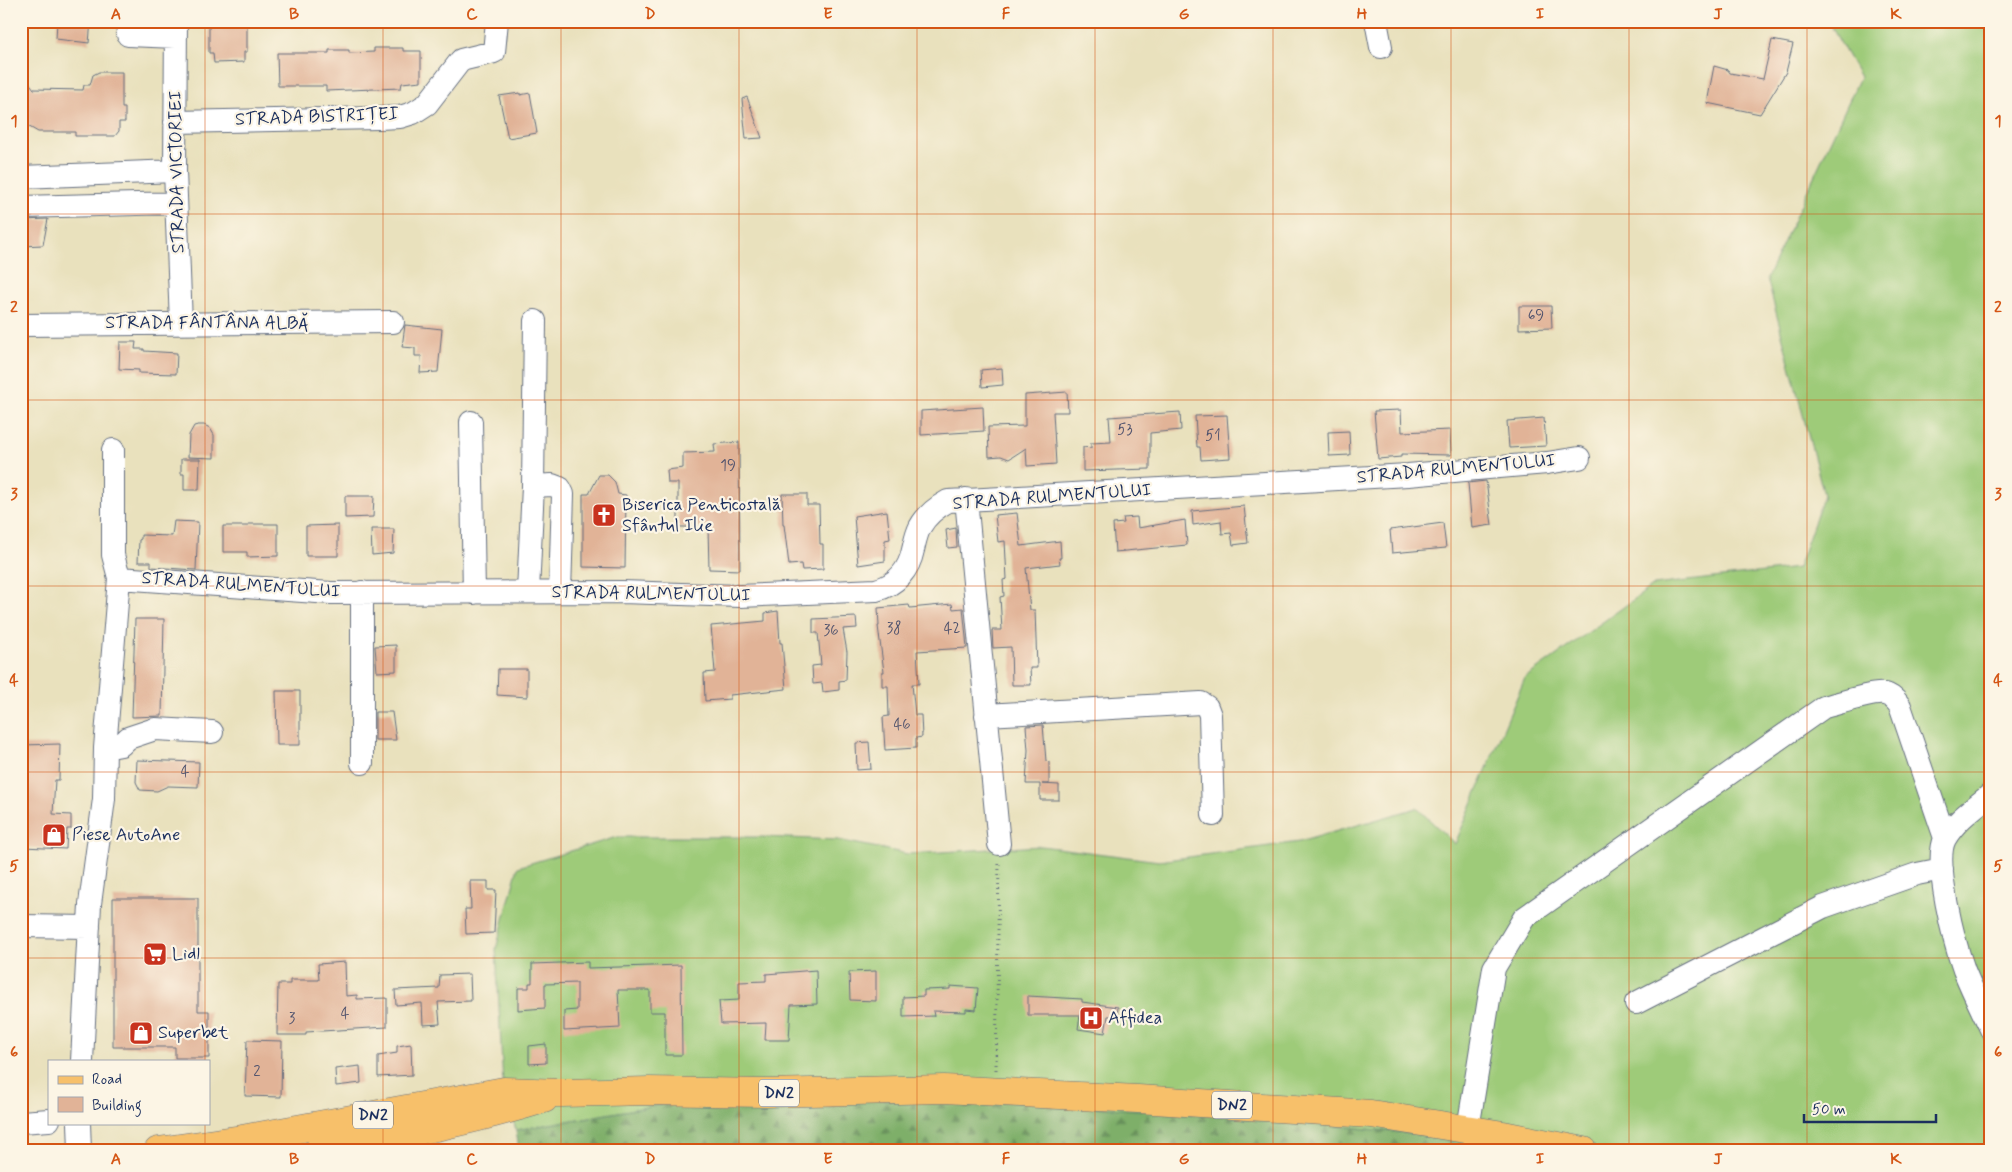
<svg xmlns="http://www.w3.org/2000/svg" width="2012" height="1172" font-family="Mynerve,sans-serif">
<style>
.grass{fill:#9ecb79;stroke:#5c7d6c}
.forest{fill:url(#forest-firs);stroke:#4c6f64}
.building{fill:#e1b397}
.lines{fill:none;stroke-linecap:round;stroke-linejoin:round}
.minor-casing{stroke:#636d7f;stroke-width:24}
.major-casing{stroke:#636d7f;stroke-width:29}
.path{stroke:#636d7f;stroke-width:3;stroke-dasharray:1 4;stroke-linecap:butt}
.minor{stroke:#fff;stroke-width:22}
.major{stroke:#f7c06b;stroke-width:28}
.grid{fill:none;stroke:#d45514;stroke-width:1;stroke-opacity:0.55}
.labels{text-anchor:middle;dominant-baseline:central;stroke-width:4.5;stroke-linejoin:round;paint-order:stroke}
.number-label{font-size:15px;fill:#4c506c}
.shield{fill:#fcf5e5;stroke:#5e6a86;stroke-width:1}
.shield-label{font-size:16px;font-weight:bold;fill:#1b2f5e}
.street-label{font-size:18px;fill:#1b2f5e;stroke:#fcf5e5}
.poi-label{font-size:18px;fill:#1b2f5e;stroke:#fcf5e5;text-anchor:start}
.neatline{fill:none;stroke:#d45514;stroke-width:2}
.grid-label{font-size:16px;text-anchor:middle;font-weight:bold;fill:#d45514}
</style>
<defs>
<pattern id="forest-firs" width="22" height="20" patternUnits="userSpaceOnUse" patternTransform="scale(1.25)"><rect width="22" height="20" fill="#7eaf69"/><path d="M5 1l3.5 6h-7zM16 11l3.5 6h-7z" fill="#668f5a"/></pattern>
</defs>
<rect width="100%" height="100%" fill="#fcf5e5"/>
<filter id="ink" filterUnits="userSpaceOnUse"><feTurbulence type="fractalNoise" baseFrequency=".02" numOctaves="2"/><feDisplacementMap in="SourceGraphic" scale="10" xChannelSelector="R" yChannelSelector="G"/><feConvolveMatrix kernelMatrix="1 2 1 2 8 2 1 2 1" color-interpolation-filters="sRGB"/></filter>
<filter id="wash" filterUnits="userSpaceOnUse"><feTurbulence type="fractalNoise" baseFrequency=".0096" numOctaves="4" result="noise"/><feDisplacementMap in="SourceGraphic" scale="20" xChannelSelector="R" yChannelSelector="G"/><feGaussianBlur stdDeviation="1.12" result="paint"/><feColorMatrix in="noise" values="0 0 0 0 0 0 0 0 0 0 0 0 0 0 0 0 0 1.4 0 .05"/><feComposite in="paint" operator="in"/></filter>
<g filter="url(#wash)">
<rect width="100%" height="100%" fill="#e9e1bd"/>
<!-- grass -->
<path class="grass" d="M1828 21H1991V1151H1538L1466 1139 1288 1121 704 1097 516 1130 503 1085 496 949 518 867 617 837H761L838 840 908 854 1041 846 1159 861 1299 842 1417 808 1455 844 1525 678 1654 585 1798 568 1824 495 1767 278 1860 77Z"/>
<!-- forest -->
<path class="forest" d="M704 1097 1028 1102 1288 1121 1466 1139 1538 1151H519L516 1130Z"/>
<g id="blocks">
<!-- building -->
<path class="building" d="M57 21H91L89 43 56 39Z
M212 21H243V25L247 24V52H244V62L214 63 213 53H209V25H212Z
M1772 40 1793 44 1786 72 1760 114 1707 103 1714 66 1728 70 1730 73 1763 79Z
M374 48H403V51H421V81L402 83 401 88 349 90 326 91V86H278L277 53H329V50H349V53L374 52Z
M21 72 34 89 83 90 84 85H90L93 75 99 72H122V108H125V122H119V131L115 136H75V132H38L26 125 21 117Z
M520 93V95L530 93 537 133 508 138 499 96Z
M747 97 762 138 746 139 742 99Z
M48 219 43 245 21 246V220Z
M1519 306H1551L1552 328 1519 329Z
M405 325 442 329 438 372 420 373 421 356H415V348L402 347Z
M120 342H136L135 349H144V351L177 353 176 374 139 373V370L119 369Z
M1002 368 1003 385 982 387 981 370Z
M1067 392 1068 412H1053L1056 464 1027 466 1026 448 1009 459 1001 456 989 457 988 427 1025 426V395Z
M983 407 984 431 921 435V411Z
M1401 410 1402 432 1450 430 1451 455 1401 454V457L1378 459 1374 411Z
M1180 412 1181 430 1150 433V469L1083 471V447L1091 448V443L1111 442 1109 417Z
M1227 415 1230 458 1201 460 1200 447H1197L1195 416Z
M1544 418 1546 446 1509 448 1507 421Z
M198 425H204L210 428 214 435V458L188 457 189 435 194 426Z
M1349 431 1350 455 1329 456 1328 432Z
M739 442 740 570 709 569 708 527H678V483H668L667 470 683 468V453L715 452 714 444Z
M181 459H200L199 490H184V474H181Z
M599 475H608L615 482 618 494 626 495 625 568 583 567V494H589Z
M1486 481 1492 525 1472 528 1468 483Z
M782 494H807V505H819L820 544H823V569L802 570 801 564 789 565 784 525H783Z
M345 496H374L373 517 345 518Z
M1244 506 1248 543 1233 545 1231 533 1222 534 1221 521 1193 525 1192 511Z
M887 511 890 539 885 540V561L858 565 854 516Z
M1017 513 1021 546 1060 541 1061 558H1059L1060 564 1026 568 1030 610H1035L1037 668H1030L1031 685H1012L1011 647 993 648 992 630H1002L1000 597 1004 596 1003 580 1007 579 1005 541 998 542 995 515Z
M1137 517 1138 528 1185 520 1187 545 1115 552 1113 524 1124 523 1123 518Z
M174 521 198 522 196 570 151 567V562H138L139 540 141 539V535L172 536Z
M1443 523 1446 548 1392 553 1390 530Z
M248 524H278V556L247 557V552H223V526H248Z
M338 525V556H306V526Z
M956 528 957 547 948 548 946 530Z
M371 529H394L393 553 372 555Z
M952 604 953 609 963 608 967 648 917 651 919 684H912L915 715H921L922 737 916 738V748L885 750 883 717 889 716 888 686H882V672H884L878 626H879L878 608 909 605 910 608Z
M778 611 780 643H782L786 689 730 695V699L705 701 704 673 715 672 711 626 765 621V613Z
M856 617 857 628 843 629 847 652 846 680 839 681V690L823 692 822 683 813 684 812 666 821 665 818 633H813V619Z
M135 619H164L162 716 132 717Z
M396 645V671L377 672 375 646Z
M498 669H527V697L497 695Z
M276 691H300V745H277Z
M375 712H392L396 740H375Z
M1043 725 1046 761 1049 762V784H1042L1059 785V800H1040V784H1026L1028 750 1026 726Z
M869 742 871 769 857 770 856 743Z
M60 744 59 780H55L53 814 71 815V829H67L66 849 23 847 25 793H21L22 745Z
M137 760 199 762 198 787 168 786 157 791 140 790 136 782Z
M470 881H488V890H496L494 933 466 934 465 909H471Z
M113 898H198V1011H209V1058H175V1047H113Z
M345 962 346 996 357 995V999L387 998V1027L306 1032V1035H277L278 984H290V980H319L318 964Z
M588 962V968L681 965 682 1055H665V1012H650V990H618L620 1028 564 1031V1011L577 1010V983L545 984V1008L518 1010V988H529V983H532V964Z
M816 970 817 1004 791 1005 789 1040H765L766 1023 721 1024 719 1001 739 1000V982L766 981V974Z
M876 971V1001L850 1000 849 972Z
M470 974 471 1001 438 1002 440 1024 423 1025 422 1003 396 1005 395 990 439 988 440 975Z
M950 986 978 988 976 1010 966 1009V1012L933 1011 934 1016 903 1017V997L924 996V990L950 989Z
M1028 996 1082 999V1002L1118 1007 1117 1016H1108L1105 1033 1078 1029 1080 1015H1028Z
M247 1040 282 1041 281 1097 245 1096Z
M411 1044 412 1075 378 1077V1056L397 1053V1046Z
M546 1044V1063L529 1064V1046Z
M360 1066 361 1083 336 1086 335 1069Z"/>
</g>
</g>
<g filter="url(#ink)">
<use href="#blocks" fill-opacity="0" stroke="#636d7f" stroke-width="1"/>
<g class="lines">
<!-- minor casing -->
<g class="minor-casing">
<path id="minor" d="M127 21 128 35 176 37
M176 21 175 171 181 323
M1376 21 1381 47
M175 122 379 118 400 117 413 113 427 104 461 60 494 52 497 21
M21 177 175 171
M21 207 176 203
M535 321 533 486 552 485 560 488 563 494 560 592
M21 325 393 322
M471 422 474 593
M966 499 999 844
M119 578 331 593 622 592 740 596 876 590C896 585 909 570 913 550 915 542 916 535 920 527 926 516 937 507 948 501L1408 475 1547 463 1579 458
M528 592 533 486
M986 715 1201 703 1207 707 1210 715 1213 815
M105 748 121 745 128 738 155 729 212 732
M362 763V592
M1991 794C1975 807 1955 821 1945 839 1933 862 1955 945 1964 970 1972 990 1982 1010 1991 1029
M21 926 89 927
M1636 1003 1823 907 1917 874 1942 869
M82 1061 90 904 104 799 105 748 119 578 113 555V450
M21 1122 49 1120
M79 1123 80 1151
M1468 1129 1494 968 1524 918 1824 707C1837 704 1873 692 1884 694 1891 695 1896 700 1900 706L1945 838"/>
</g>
<!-- major casing -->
<g class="major-casing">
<path id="major" d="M158 1151 242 1139 504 1091 562 1093 649 1091 765 1093 944 1089 1138 1099 1371 1114 1503 1135 1584 1151
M318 1151C394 1136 470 1122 544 1099"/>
</g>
<!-- path -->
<path class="path" d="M996 1070 999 862"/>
<!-- minor -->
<use href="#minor" class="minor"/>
<!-- major -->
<use href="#major" class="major"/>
</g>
</g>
<!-- grid -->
<path class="grid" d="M205 21V1061M383 21V1151M561 21V1151M739 21V1151M917 21V1151M1095 21V1151M1273 21V1151M1451 21V1151M1629 21V1151M1807 21V1151M21 214H1991M21 400H1991M21 586H1991M21 772H1991M21 958H1991M205 1123V1151"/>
<!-- icons -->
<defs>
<g id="church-square" transform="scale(1.25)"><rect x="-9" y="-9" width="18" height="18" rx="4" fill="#c8321e" stroke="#fcf5e5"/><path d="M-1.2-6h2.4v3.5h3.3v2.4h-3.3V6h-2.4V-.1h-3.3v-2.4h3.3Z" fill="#fff"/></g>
<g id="shop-square" transform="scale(1.25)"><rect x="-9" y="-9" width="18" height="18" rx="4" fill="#c8321e" stroke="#fcf5e5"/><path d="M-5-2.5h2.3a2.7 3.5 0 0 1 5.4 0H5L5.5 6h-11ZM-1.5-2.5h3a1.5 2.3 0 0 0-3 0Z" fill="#fff"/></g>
<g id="supermarket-square" transform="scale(1.25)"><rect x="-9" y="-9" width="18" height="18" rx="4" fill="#c8321e" stroke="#fcf5e5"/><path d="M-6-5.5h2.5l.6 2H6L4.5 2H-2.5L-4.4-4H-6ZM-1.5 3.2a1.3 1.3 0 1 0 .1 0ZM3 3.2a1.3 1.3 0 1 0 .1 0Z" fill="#fff"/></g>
<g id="hospital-square" transform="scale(1.25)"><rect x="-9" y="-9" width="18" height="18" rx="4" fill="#c8321e" stroke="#fcf5e5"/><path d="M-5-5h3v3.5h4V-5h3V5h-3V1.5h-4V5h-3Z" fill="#fff"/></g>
</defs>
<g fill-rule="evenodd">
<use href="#church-square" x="604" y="515"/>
<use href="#shop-square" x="54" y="835"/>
<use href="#supermarket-square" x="155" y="954"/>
<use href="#hospital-square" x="1091" y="1018"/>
<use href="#shop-square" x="141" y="1033"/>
</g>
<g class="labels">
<!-- number labels -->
<g class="number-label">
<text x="1536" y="316">69</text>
<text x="1125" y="430">53</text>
<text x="1213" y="436">51</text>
<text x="728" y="466">19</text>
<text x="894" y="629">38</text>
<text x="952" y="629">42</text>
<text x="831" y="631">36</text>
<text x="902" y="725">46</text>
<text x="185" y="772">4</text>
<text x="345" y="1014">4</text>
<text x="292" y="1019">3</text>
<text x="257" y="1072">2</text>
</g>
<!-- shield labels -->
<g class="shield">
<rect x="759" y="1079.5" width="40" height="27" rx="4"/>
<rect x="1212" y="1091.5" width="40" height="27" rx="4"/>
<rect x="353" y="1101.5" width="40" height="27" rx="4"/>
</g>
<g class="shield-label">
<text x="779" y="1093">DN2</text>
<text x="1232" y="1105">DN2</text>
<text x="373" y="1115">DN2</text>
</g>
<!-- street labels -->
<g class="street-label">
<text transform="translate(317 117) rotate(-2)">STRADA BISTRIȚEI</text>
<text transform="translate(177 172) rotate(-91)">STRADA VICTORIEI</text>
<text x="207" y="323">STRADA FÂNTÂNA ALBĂ</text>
<text transform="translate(1456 469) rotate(-5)">STRADA RULMENTULUI</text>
<text transform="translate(1052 497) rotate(-4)">STRADA RULMENTULUI</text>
<text transform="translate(241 585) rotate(4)">STRADA RULMENTULUI</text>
<text transform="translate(651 594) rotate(1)">STRADA RULMENTULUI</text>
</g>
<!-- poi labels -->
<g class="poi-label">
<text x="622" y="505">Biserica Penticostală<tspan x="622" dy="21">Sfântul Ilie</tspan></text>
<text x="72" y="835">Piese AutoAne</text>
<text x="172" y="954">Lidl</text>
<text x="1108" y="1018">Affidea</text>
<text x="158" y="1033">Superbet</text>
</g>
</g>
<!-- margin -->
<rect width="2012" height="1172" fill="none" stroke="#fcf5e5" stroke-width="55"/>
<!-- legend -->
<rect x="48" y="1060" width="162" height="65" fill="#fcf5e5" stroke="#a2a6af"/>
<rect x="58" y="1076" width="25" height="8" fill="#f7c06b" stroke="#a2a6af"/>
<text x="92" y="1084" font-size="15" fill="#1b2f5e">Road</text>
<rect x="58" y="1097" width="25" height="15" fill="#e1b397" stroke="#a2a6af"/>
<text x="92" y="1110" font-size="15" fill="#1b2f5e">Building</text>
<!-- scale -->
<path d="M1804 1114v8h132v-8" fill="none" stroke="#1b2f5e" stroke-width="2.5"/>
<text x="1812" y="1114" font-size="15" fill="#1b2f5e" stroke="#fcf5e5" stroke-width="4" paint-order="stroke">50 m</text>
<rect x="28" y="28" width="1956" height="1116" class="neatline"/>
<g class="grid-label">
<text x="116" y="19">A</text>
<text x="294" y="19">B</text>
<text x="472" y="19">C</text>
<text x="650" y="19">D</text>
<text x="828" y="19">E</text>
<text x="1006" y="19">F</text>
<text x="1184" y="19">G</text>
<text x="1362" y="19">H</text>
<text x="1540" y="19">I</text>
<text x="1718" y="19">J</text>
<text x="1896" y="19">K</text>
<text x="14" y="126">1</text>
<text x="1998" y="126">1</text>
<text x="14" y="312">2</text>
<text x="1998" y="312">2</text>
<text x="14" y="499">3</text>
<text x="1998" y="499">3</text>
<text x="14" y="685">4</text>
<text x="1998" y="685">4</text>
<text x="14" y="871">5</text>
<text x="1998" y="871">5</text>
<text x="14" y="1057">6</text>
<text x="1998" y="1057">6</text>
<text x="116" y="1164">A</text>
<text x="294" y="1164">B</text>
<text x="472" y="1164">C</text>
<text x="650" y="1164">D</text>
<text x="828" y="1164">E</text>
<text x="1006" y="1164">F</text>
<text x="1184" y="1164">G</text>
<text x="1362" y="1164">H</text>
<text x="1540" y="1164">I</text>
<text x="1718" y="1164">J</text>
<text x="1896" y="1164">K</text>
</g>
</svg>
